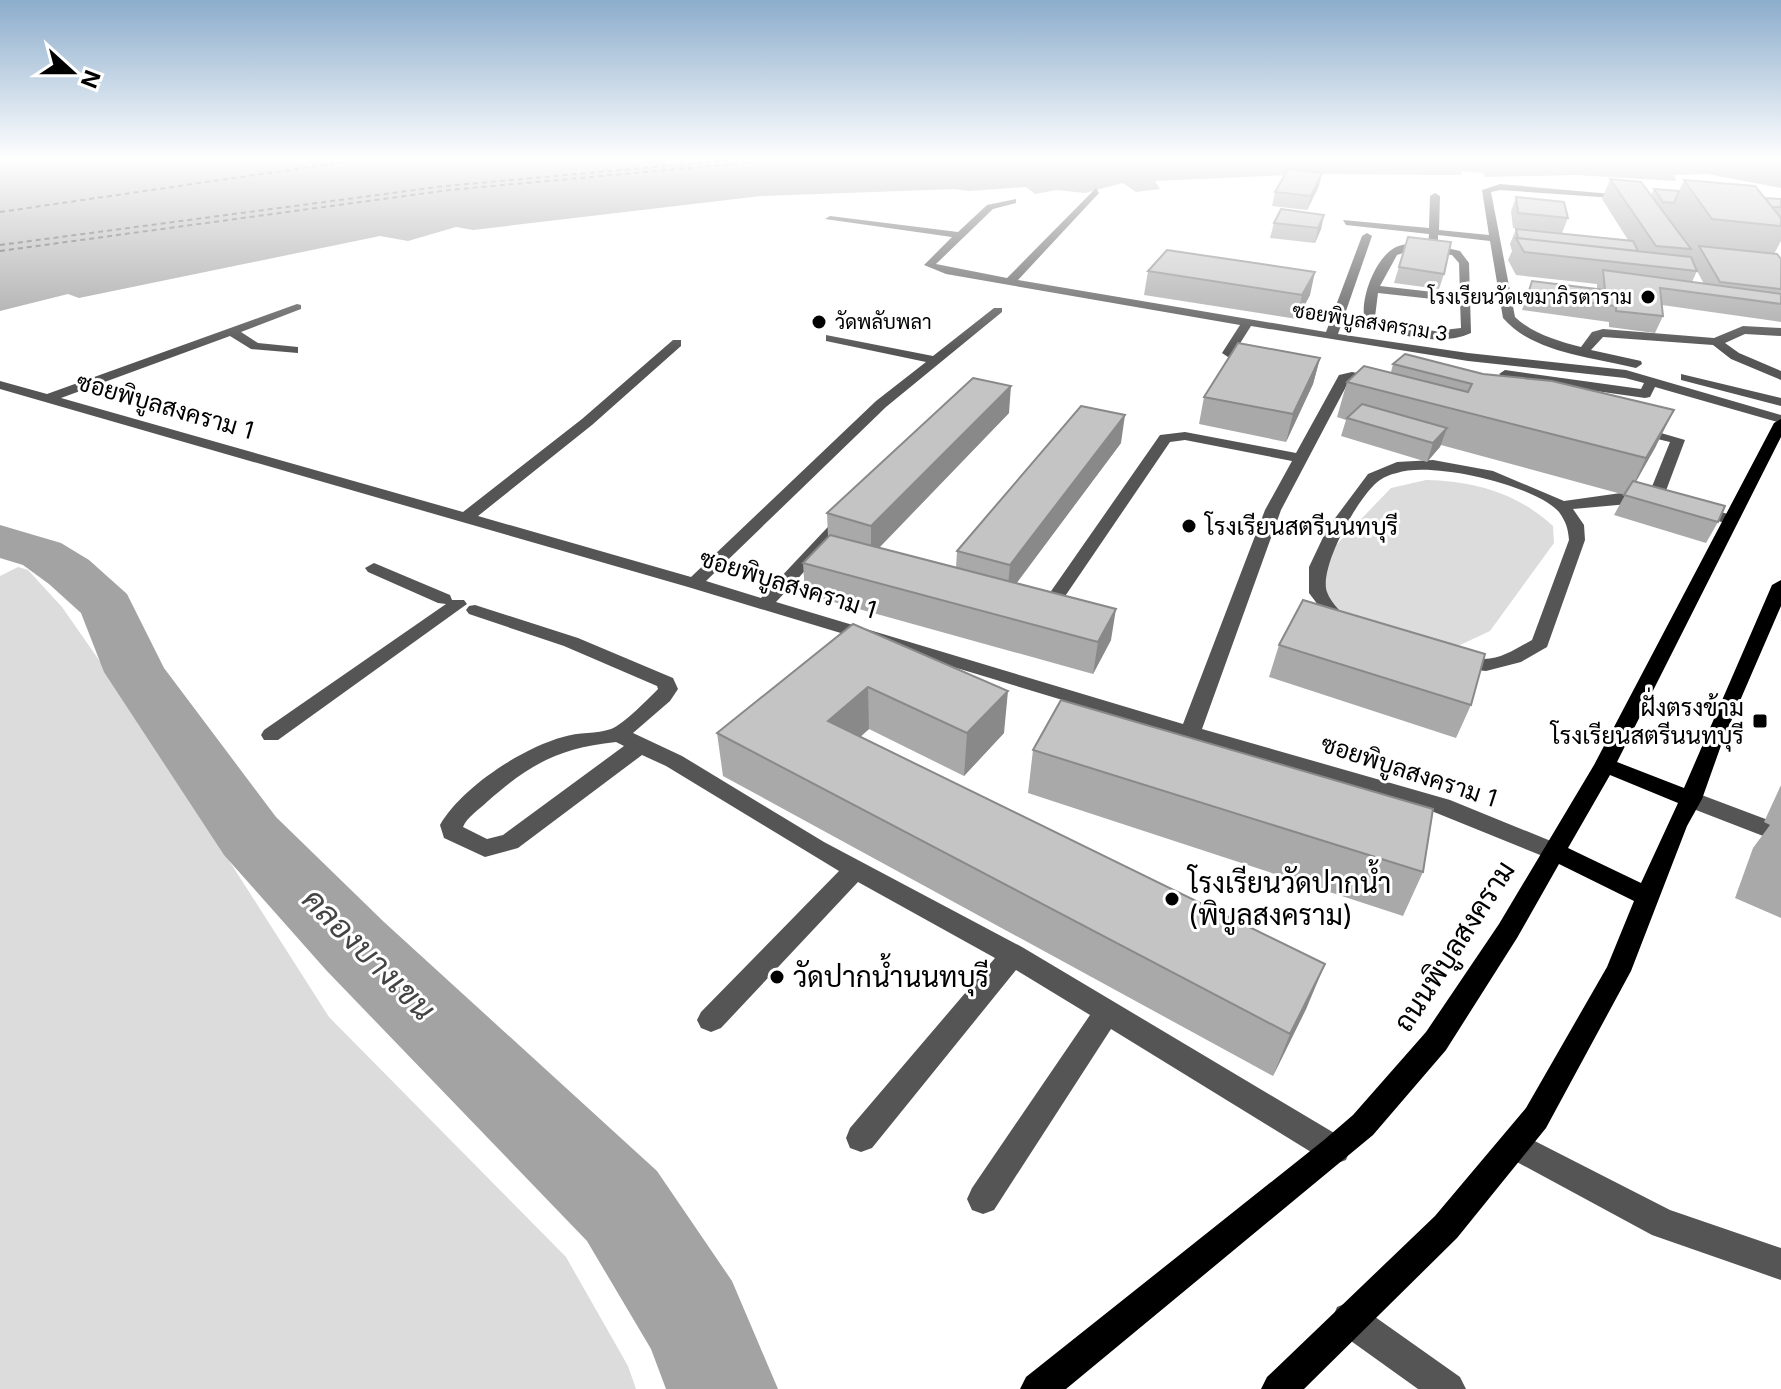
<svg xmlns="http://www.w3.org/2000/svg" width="1781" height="1389" font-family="Inter,Sarabun,sans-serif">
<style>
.green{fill:#dcdcdc}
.water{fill:#a3a3a3}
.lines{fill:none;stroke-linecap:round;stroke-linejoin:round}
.river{fill:#a3a3a3;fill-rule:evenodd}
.ferry{stroke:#444;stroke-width:2;stroke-dasharray:5 4;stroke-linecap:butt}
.minor{fill:#555;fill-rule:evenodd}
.major{fill:#000;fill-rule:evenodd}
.wall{fill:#a9a9a9;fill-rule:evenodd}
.shaded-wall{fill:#898989}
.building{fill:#c4c4c4;stroke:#898989;stroke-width:2}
.poi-dot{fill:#000;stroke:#fff;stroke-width:3}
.labels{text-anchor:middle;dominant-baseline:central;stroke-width:6;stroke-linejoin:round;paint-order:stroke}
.far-poi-label{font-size:20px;fill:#000;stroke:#fff;text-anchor:end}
.far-street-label{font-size:20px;fill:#000;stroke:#fff}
.street-label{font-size:24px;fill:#000;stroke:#fff}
.poi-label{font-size:24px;fill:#000;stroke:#fff;text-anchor:start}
.near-poi-label{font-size:28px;fill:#000;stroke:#fff;text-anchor:start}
.near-street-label{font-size:28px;fill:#000;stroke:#fff}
.near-water-label{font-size:32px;font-style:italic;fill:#444;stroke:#fff}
</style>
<rect width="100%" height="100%" fill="#fff"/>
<!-- green -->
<path class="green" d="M1426 480C1474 481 1517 493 1553 526L1554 543 1490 631 1460 645 1427 648 1333 614 1314 568 1391 488Z
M18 567 28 570 62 607 122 693 329 1017 566 1257 628 1366 636 1389H0V576Z"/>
<!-- water -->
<path class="water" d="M0 158H1781V188L1707 174 1674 175 1676 181 1576 175 1485 177 1483 173 1462 171 1461 175 1312 174 1155 181 1160 189 1136 192 1123 183 1085 193 1056 190 1035 194 1026 187 969 191 955 189 761 196 473 230 456 227 408 241 380 236 79 298 68 294 0 311Z"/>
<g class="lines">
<!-- river -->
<path class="river" d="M0 525 61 543 89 560 127 594 164 668 276 817 384 922 657 1171 732 1281 778 1389H666L651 1349 587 1241 326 970 224 855 104 672 81 613 49 584 23 565 0 558Z"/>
<!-- ferry -->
<path class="ferry" d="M0 212 372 158
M0 245 445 186 753 158
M0 251 449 190 799 158"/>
<!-- minor -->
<path class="minor" d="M1500 184 1634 196 1629 199 1500 190 1491 192 1515 317C1533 334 1557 341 1581 347L1592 332 1603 329 1714 338 1743 326 1781 328V336L1745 334 1725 343 1739 353 1781 371V380L1731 359 1713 345 1603 337 1591 350 1641 361 1642 364 1636 368C1593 357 1533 353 1503 318L1490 241 1438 235V246L1460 251 1469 263 1471 333C1441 347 1394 336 1365 321 1359 301 1375 257 1396 247 1406 243 1417 244 1428 245L1429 234 1346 225 1343 220 1429 228 1430 196 1435 193 1440 196 1439 230 1489 235 1482 190ZM1412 250 1452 255 1459 263 1460 295 1380 286 1397 255ZM1378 293 1460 302 1461 328 1434 331 1381 320 1375 317Z
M1096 188 1099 193 1018 280 1326 332 1362 236 1367 233 1372 236 1338 334 1468 353 1626 370 1781 415V423L1655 387 1650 397 1645 398 1505 378 1499 374 1505 370 1641 389 1644 383 1625 378 1468 361 1251 326 1232 356 1228 357 1222 353 1240 325 946 274 924 265 952 237 825 219 830 216 958 232 987 205 1016 199V203L993 209 936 264 1007 278Z
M297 304 301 305V309L241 332 258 343 298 347V353L251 349 230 336 61 398 463 512 582 419 673 340H681V346L592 425 478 516 691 577 876 401 926 362 826 341V335L933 356 994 308H1002V312L886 407 706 581 761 598 841 513H853V519L776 602 1183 724 1265 510 1292 461 1185 440 1170 442 1055 611H1043L1040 607 1160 435 1185 432 1296 453 1339 375 1352 372 1383 378V384L1378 385 1349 381 1281 510 1202 729 1450 800 1563 846 1567 852 1563 858 1555 861 1434 812 688 587 0 389V381L47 394Z
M1681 374 1781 398V406L1681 380Z
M1637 426 1685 440 1664 496 1735 516 1737 519 1729 524 1651 502 1573 509 1584 525 1585 540 1547 647 1521 662 1486 671 1457 668 1447 662C1457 652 1471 659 1484 659 1502 659 1517 648 1532 640L1569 540C1568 528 1566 522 1559 512 1535 485 1431 461 1397 473 1392 474 1384 477 1380 480 1360 493 1318 568 1327 592 1331 604 1346 616 1353 626L1351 630H1337L1309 593V567L1327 529 1368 474 1397 462 1433 460 1493 471 1564 501 1621 493 1649 494 1670 442 1632 433V427Z
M374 563 450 595 452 600H464L467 604 278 740H264L261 735 264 730 446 604 438 603 368 572 365 568Z
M475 605 578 638 673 678 678 689 670 701 633 733 682 756 824 842 1022 947 1346 1140 1350 1150 1346 1160 1335 1164 1324 1160 1111 1029 994 1210 983 1214 972 1210 967 1199 972 1188 1090 1015 1016 970 872 1148 861 1152 850 1148 846 1138 850 1128 995 958 858 882 721 1028 711 1032 701 1028 697 1020 701 1012 839 871 666 766 642 755 518 848 485 857 444 838 440 825C461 788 522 748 563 737 578 732 597 734 611 729 623 725 649 698 658 689L657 686 564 646 469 614 466 610 469 606ZM616 742 624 746 503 835 487 839 463 827C467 817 480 809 488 801 530 764 559 748 616 742Z
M1691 791 1781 825V843L1683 805 1680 799 1683 793Z
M1515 1131 1670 1210 1781 1248V1280L1652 1235 1504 1155 1500 1145 1504 1135Z
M1349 1302 1361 1307 1460 1377 1466 1389H1418L1337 1331 1332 1319 1337 1307Z"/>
<!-- major -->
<path class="major" d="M1781 419V437L1617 762 1684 788 1772 585 1781 580V606L1723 740 1702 799 1687 826 1631 971 1546 1128 1457 1238 1304 1389H1261L1267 1377 1435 1216 1526 1108 1607 967 1634 901 1559 864 1517 938 1446 1050 1373 1135 1066 1389H1020L1026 1377 1324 1140 1353 1115 1426 1032 1499 924 1594 765 1774 423ZM1610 775 1678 803 1641 883 1568 848Z"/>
</g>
<!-- wall -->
<path class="wall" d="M1610 179 1651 195 1654 189 1679 191 1684 180 1765 198 1781 199V241L1774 254 1781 259V322L1662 305 1663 316 1655 333 1609 327V322L1522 310 1532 281 1597 289V284L1516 275 1508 260 1512 251 1510 244 1516 229 1628 240 1602 199ZM1696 269 1704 284 1692 282 1697 271Z
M1319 186 1307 210 1272 206 1275 192Z
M1516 197 1568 218 1562 233 1513 228 1511 211Z
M1324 215 1321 229 1315 243 1270 238 1274 223Z
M1408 237 1444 274 1439 289 1394 283Z
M1148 271 1310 295 1297 319 1144 295Z
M1405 354 1656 446 1636 481 1718 522 1706 543 1614 515 1625 495 1441 445 1427 462 1341 436 1346 420 1337 417 1347 382 1391 372 1393 364Z
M1320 358 1313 384 1286 442 1199 424 1204 397Z
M1009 413 879 548 956 568 957 551 1121 443 1016 583 1111 640 1093 674 805 594 803 563 828 537 827 513Z
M853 624 1004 733 964 776 869 729 860 737 1307 1007 1273 1076 723 776 717 733Z
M1279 645 1471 705 1456 738 1269 677Z
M1033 750 1423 872 1403 916 1028 793Z
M1781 785V918L1735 898 1753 848 1770 825 1764 822Z"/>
<!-- shaded-wall -->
<path class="shaded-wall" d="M1322 173 1319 186 1307 210 1311 196Z
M1324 215 1321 229 1315 243 1318 228Z
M1315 272 1310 295 1297 319 1302 295Z
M1320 358 1313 384 1286 442 1293 414Z
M1011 386 1009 413 871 556V526Z
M1674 410 1656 446 1628 496 1646 458Z
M1125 415 1121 443 1007 596 1010 565Z
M1447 428 1440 447 1427 462 1433 443Z
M1116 609 1111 640 1093 674 1098 642Z
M868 687 869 729 830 764 828 721Z
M1008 691 1004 733 964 776 967 733Z
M1325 964 1307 1007 1273 1076 1290 1034Z"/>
<!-- building -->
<path class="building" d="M1288 169 1322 173 1311 196 1275 192Z
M1610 179 1641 182 1691 249 1656 246Z
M1684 180 1755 186 1781 218V226L1712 219Z
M1654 189 1679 191 1674 203 1663 202Z
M1516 197 1564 202 1568 218 1518 213Z
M1765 198 1781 199V207H1772Z
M1281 209 1324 215 1318 228 1274 223Z
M1516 229 1633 241 1638 251 1518 238Z
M1408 237 1451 242 1444 274 1399 267Z
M1516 238 1691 257 1697 271 1524 252Z
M1699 246 1777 254 1781 259V289L1720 282Z
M1167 250 1315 272 1302 295 1148 271Z
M1603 270 1781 294V304L1660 288 1663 316 1616 311V306L1528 294 1532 281 1605 290Z
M1238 343 1320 358 1293 414 1204 397Z
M1405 354 1483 374 1552 381 1674 410 1646 458 1347 382 1364 366 1468 392 1472 384 1393 364Z
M973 378 1011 386 871 526 827 513Z
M1362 404 1447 428 1433 443 1347 418Z
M1081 406 1125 415 1010 565 957 551Z
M1633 481 1725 506 1718 522 1624 495Z
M830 535 1116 609 1098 642 803 563Z
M1303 600 1485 654 1471 705 1279 645Z
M853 624 1008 691 967 733 868 687 828 721 1325 964 1290 1034 717 733Z
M1061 700 1433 809 1423 872 1033 750Z"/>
<!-- sky -->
<linearGradient id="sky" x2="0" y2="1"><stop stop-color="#8cadcc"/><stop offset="0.45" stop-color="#fff"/><stop offset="1" stop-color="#fff" stop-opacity="0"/></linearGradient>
<rect width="1781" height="353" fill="url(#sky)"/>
<!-- markers -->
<g class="poi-dot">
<circle cx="1648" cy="297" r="8"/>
<circle cx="819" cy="322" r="8"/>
<circle cx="1189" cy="526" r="8"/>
<rect x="1752" y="713" width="16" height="16" rx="4"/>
<circle cx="1172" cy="899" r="8"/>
<circle cx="777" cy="977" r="8"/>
</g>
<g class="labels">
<!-- far-poi labels -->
<g class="far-poi-label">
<text x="1632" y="297">โรงเรียนวัดเขมาภิรตาราม</text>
<text x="835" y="322" text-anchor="start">วัดพลับพลา</text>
</g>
<!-- far-street labels -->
<g class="far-street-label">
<text transform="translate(1370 322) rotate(9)">ซอยพิบูลสงคราม 3</text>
</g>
<!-- street labels -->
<g class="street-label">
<text transform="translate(165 406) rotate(16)">ซอยพิบูลสงคราม 1</text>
<text transform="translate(788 584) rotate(17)">ซอยพิบูลสงคราม 1</text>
<text transform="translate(1409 771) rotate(18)">ซอยพิบูลสงคราม 1</text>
</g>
<!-- poi labels -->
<g class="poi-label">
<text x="1205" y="526">โรงเรียนสตรีนนทบุรี</text>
<text x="1744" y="707" text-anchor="end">ฝั่งตรงข้าม<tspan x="1744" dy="28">โรงเรียนสตรีนนทบุรี</tspan></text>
</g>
<!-- near-poi labels -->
<g class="near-poi-label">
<text x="1188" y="883">โรงเรียนวัดปากน้ำ<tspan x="1188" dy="32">(พิบูลสงคราม)</tspan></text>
<text x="793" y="977">วัดปากน้ำนนทบุรี</text>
</g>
<!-- near-street labels -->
<g class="near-street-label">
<text transform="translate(1454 946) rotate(-57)">ถนนพิบูลสงคราม</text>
</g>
<!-- near-water labels -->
<g class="near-water-label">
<text transform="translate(369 954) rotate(45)">คลองบางเขน</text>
</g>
</g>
<!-- north arrow -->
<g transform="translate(72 72) rotate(111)" stroke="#ffffff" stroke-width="6" paint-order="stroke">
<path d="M0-6L14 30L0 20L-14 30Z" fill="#000000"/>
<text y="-12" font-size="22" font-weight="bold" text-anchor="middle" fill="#000000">N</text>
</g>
</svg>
